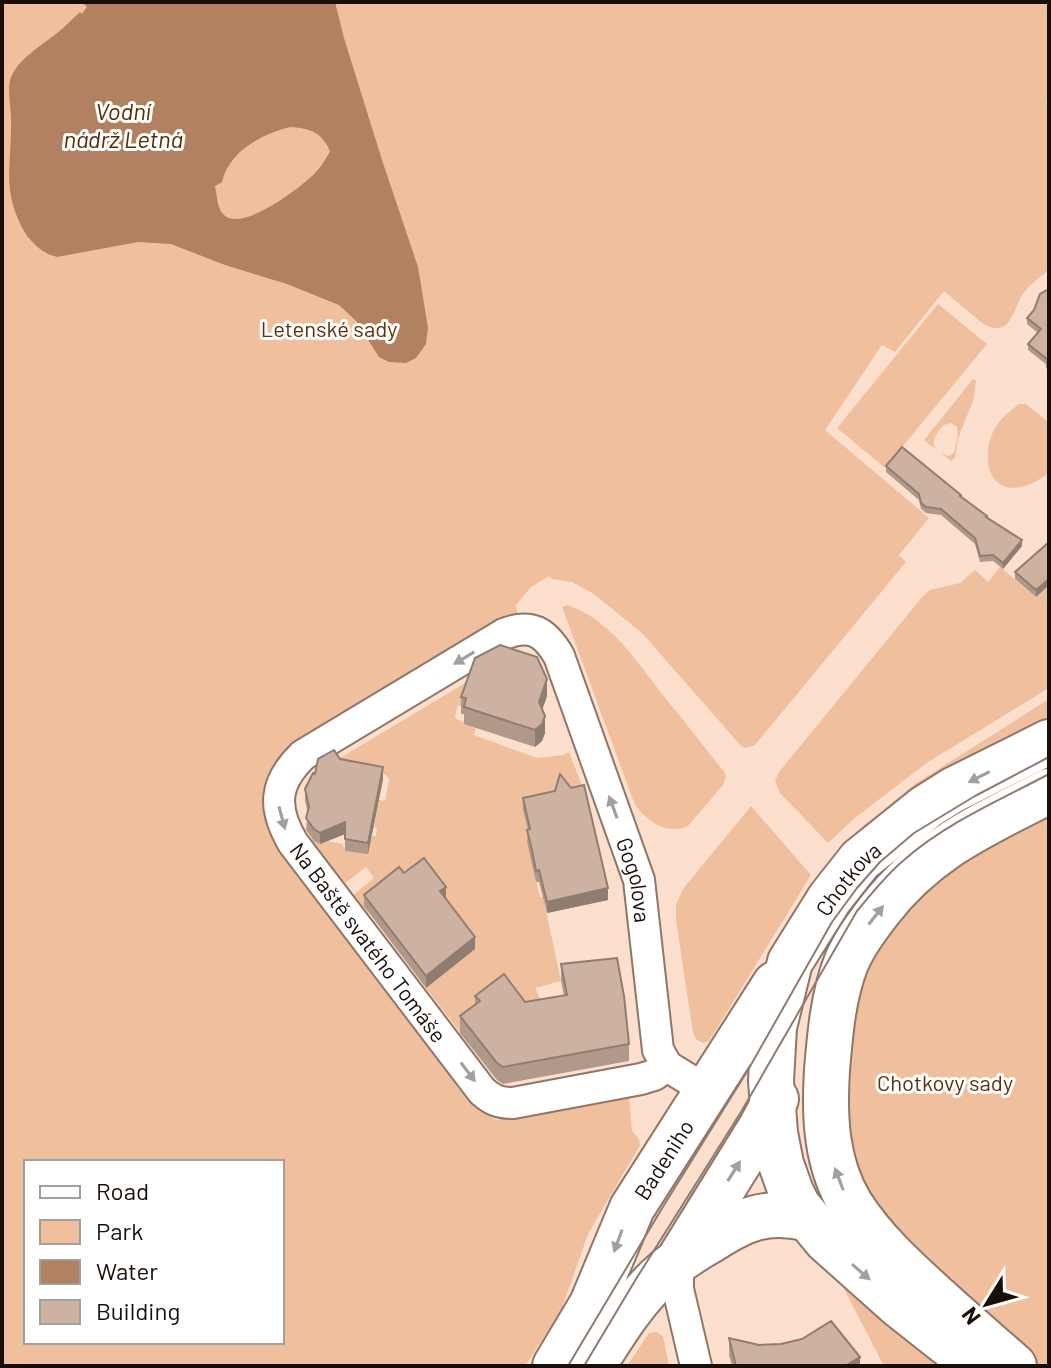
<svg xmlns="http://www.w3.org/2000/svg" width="1051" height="1368" font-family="Barlow,sans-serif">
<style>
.green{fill:#f0bf9e;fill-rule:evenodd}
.water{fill:#b18161;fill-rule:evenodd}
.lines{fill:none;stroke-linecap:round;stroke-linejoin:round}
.street-casing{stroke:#907666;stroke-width:34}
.secondary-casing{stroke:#907666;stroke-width:48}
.street{stroke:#fff;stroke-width:30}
.secondary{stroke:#fff;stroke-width:44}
.tram{stroke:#8f7b6f;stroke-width:2}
.wall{fill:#b1998a}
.shaded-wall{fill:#907d71}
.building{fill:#ceb2a1;stroke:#907d71;stroke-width:2}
.oneway{fill:#a39f9d}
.labels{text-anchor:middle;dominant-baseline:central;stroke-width:6;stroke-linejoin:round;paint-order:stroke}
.park-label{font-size:22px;fill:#5f3008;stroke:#fff}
.street-label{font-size:22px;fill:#190f09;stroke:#fff}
.water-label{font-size:24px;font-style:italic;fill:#592b02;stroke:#fff}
</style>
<rect width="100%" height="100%" fill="#fcdfcd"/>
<!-- green -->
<path class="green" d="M2 2H1049V99L1046 103 1049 107V269C1041 278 1032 282 1025 291 1012 307 1013 341 982 323L944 291 895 352 882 345 825 430 929 518 899 555 906 562 755 745 746 748 742 747 643 634 594 594 572 582 552 579 549 576 531 587 516 605 518 619 281 758C277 765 270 773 267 781 258 803 266 827 276 846 322 907 369 968 415 1028 432 1051 473 1110 497 1120L629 1096 632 1131 639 1139 640 1145 588 1234 561 1311 525 1366H2ZM26 1162H282V1342H26Z
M938 304 987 344 885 468 837 428Z
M973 379 976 380 974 398 958 439 955 458 951 461 924 440ZM951 423 957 427 958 435 954 453 949 456C928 450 931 438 944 425Z
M1019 404H1026L1049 423V473C1042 477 1035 483 1028 485 986 500 979 452 997 425 1002 417 1011 410 1019 404Z
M1000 567 1036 597 1049 585V688L928 762 856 817 828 843 780 793 775 781 779 772 923 596 930 590 960 583 975 570 988 582Z
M567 605C611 619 639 665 666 699 686 723 705 748 725 773L726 777 723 785 688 826C667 836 647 821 635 805L562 607Z
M482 673 463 707 458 705 455 715 456 719 476 727 474 735 537 758 563 755 569 752 582 786 527 842 540 897H543L561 981 535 988 548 1015 463 1036 426 988 475 949 376 908 368 913 353 895 374 878 366 867 344 884 310 838 320 844 327 841 342 844 345 849 371 839 372 836H376L377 828 374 827 379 800 385 801 389 780 386 775 330 764Z
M1049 699V721L839 855 862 827 915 784Z
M1049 799V1366H1042L1006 1344 869 1199 849 1146 839 1099 854 986 920 884Z
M751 806 811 875 711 1038 709 1041 703 1043 697 1040 693 1033 676 920V905L683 889Z
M843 1287 897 1324 945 1366H884Z
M656 1332 663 1336 669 1366H627L649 1333Z"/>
<!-- water -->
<path class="water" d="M82 2H335L344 38 382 160 418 267 428 328 426 344 416 358 406 363 389 362 379 357 356 321 339 305 287 284 225 265 171 244 138 242 57 257C42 253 37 247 27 236 0 191 12 168 11 118 11 105 6 87 12 75 21 57 41 46 57 33 65 27 72 19 80 12L82 14 87 7ZM290 127C309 128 322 132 330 151 326 159 322 165 316 172 303 186 242 233 224 215 217 209 217 195 215 186L222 182C229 151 262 134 290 127Z"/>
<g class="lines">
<!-- street casing -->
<g class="street-casing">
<g id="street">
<path id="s1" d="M667 1066 654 1075 641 1079 513 1103C499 1103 492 1100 482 1091L293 843C273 809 273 784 303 755L504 634C531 623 545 632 559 656L639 880 658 1050 667 1066 706 1090"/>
<path d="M678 1261V1289L696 1366"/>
</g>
</g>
<!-- secondary casing -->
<g class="secondary-casing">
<g id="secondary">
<path d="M678 1261 761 1127 776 1099"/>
<path id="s2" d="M555 1366 592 1304 632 1208 775 984"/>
<path d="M593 1366C615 1331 636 1296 668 1269 680 1259 694 1250 708 1242 742 1220 764 1209 806 1218"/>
<path id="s3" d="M976 1366 900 1306 826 1240 798 1206 791 1192 781 1164 775 1133 771 1081 774 1027 790 962 830 898 860 860 926 807 953 790 1049 742"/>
<path d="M1014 1366C988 1343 962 1321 937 1298 905 1269 874 1241 851 1205 826 1164 824 1117 827 1070 830 1034 833 997 846 963 854 944 866 928 878 912 926 849 981 826 1049 791"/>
</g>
</g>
<!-- street -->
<use href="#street" class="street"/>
<!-- secondary -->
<use href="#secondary" class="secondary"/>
<!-- tram -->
<path class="tram" d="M568 1366 664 1205 748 1070 832 922 857 888 880 862 914 833 975 796 1049 757
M584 1366 636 1279 741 1112 857 911C872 893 886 875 904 860 946 823 1000 800 1049 774"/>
</g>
<!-- wall -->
<path class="wall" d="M1049 289V375L1047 373V365L1028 350V344L1038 333 1027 324V318Z
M886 466 961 497 1022 546 1003 569 993 561 980 562 975 544 941 515 926 513 921 509 919 500 886 472Z
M1049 542V585L1036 597 1015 579V572Z
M547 696 542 710 545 733 542 741 535 747 464 724V714H461V697Z
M340 759 383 779 368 854 345 851V834L320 844 314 841 306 830 308 813 305 801V789L315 774Z
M523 798 608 900 547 913 539 882H536L527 842 528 830 523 810Z
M364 895 445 898 475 949 426 988 364 906Z
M561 964 629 1044V1061L503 1084 497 1080 460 1033V1016L475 1004V996L525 1002 564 996 561 981Z
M729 1338 860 1366H732L729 1355Z"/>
<!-- shaded-wall -->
<path class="shaded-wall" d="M1022 540V546L1003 569V563Z
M1049 579V585L1036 597V590Z
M547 679V696L539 719V702Z
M545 716V733L542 741 535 747V730Z
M383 767V779L368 854V843Z
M345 822V834L320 844V833Z
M446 887V898L440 891Z
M608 888V900L547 913V902Z
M475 937V949L426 988V976Z
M860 1357V1366H845Z"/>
<!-- building -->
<path class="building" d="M1049 289V369L1047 367 1048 360 1028 344 1041 329 1027 318 1034 310 1040 294Z
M902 447 961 495 960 496 987 516 986 517 1022 540 1003 563 993 555 980 556 975 538 941 509 926 507 921 503 919 494 886 466Z
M1049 542V579L1036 590 1015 572Z
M500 645 537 657 547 679 539 702 545 716 542 724 535 730 464 707 466 698 461 697 475 658Z
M334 750 340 759 383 767 368 843 345 839V822L320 833 314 829 306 818 309 807 305 789 313 773 315 774 318 759Z
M560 774 571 788 584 785 608 888 547 902 539 870 536 871 532 850 527 830 530 829 523 798 555 791Z
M424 858 446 887 440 891 475 937 426 976 364 895 399 867 404 873Z
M617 958 624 996 629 1044 503 1067 497 1063 460 1016 480 1001 475 996 504 974 525 1002 567 995 561 964Z
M831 1321 860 1357 845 1366H736L729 1338 759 1345 781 1344 802 1339Z"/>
<!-- one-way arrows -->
<defs><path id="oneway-solid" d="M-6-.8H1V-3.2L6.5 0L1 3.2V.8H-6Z" transform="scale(2)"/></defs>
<g class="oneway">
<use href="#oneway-solid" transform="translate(464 658) rotate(149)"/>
<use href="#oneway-solid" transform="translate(979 777) rotate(153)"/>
<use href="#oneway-solid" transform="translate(613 807) rotate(-110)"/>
<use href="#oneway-solid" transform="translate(282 818) rotate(75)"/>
<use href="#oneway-solid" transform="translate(876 915) rotate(-52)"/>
<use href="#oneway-solid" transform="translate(468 1072) rotate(53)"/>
<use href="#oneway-solid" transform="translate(734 1171) rotate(-58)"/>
<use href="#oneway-solid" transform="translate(839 1179) rotate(-111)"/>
<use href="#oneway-solid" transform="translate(618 1241) rotate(110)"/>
<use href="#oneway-solid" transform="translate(861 1272) rotate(41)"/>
</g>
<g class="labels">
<!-- park labels -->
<g class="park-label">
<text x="329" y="328">Letenské sady</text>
<text x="945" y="1082">Chotkovy sady</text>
</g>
<!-- street labels -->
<g class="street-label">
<text stroke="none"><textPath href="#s1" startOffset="1142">Gogolova</textPath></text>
<text stroke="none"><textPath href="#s3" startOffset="592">Chotkova</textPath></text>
<text transform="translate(369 942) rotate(53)">Na Baště svatého Tomáše</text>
<text stroke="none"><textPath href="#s2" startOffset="234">Badeniho</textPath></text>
</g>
<!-- water labels -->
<g class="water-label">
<text x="123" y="110">Vodní<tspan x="123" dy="28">nádrž Letná</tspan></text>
</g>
</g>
<!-- border -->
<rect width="1051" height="1368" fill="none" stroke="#190f09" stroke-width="8"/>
<!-- legend -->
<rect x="24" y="1160" width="260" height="184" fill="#ffffff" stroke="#a39f9d" stroke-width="2"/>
<rect x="40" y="1186" width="40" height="12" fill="#ffffff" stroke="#a39f9d" stroke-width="2"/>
<text x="96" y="1200" font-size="24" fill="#190f09">Road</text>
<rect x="40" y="1220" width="40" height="24" fill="#f0bf9e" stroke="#a39f9d" stroke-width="2"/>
<text x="96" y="1240" font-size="24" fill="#190f09">Park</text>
<rect x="40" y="1260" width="40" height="24" fill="#b18161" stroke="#a39f9d" stroke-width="2"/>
<text x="96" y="1280" font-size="24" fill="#190f09">Water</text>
<rect x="40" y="1300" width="40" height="24" fill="#ceb2a1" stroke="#a39f9d" stroke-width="2"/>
<text x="96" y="1320" font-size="24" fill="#190f09">Building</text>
<!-- north arrow -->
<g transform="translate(987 1304) rotate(233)" stroke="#ffffff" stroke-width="6" paint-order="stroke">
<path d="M0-6L14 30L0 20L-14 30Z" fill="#190f09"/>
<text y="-12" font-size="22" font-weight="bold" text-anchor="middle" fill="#190f09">N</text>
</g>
</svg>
